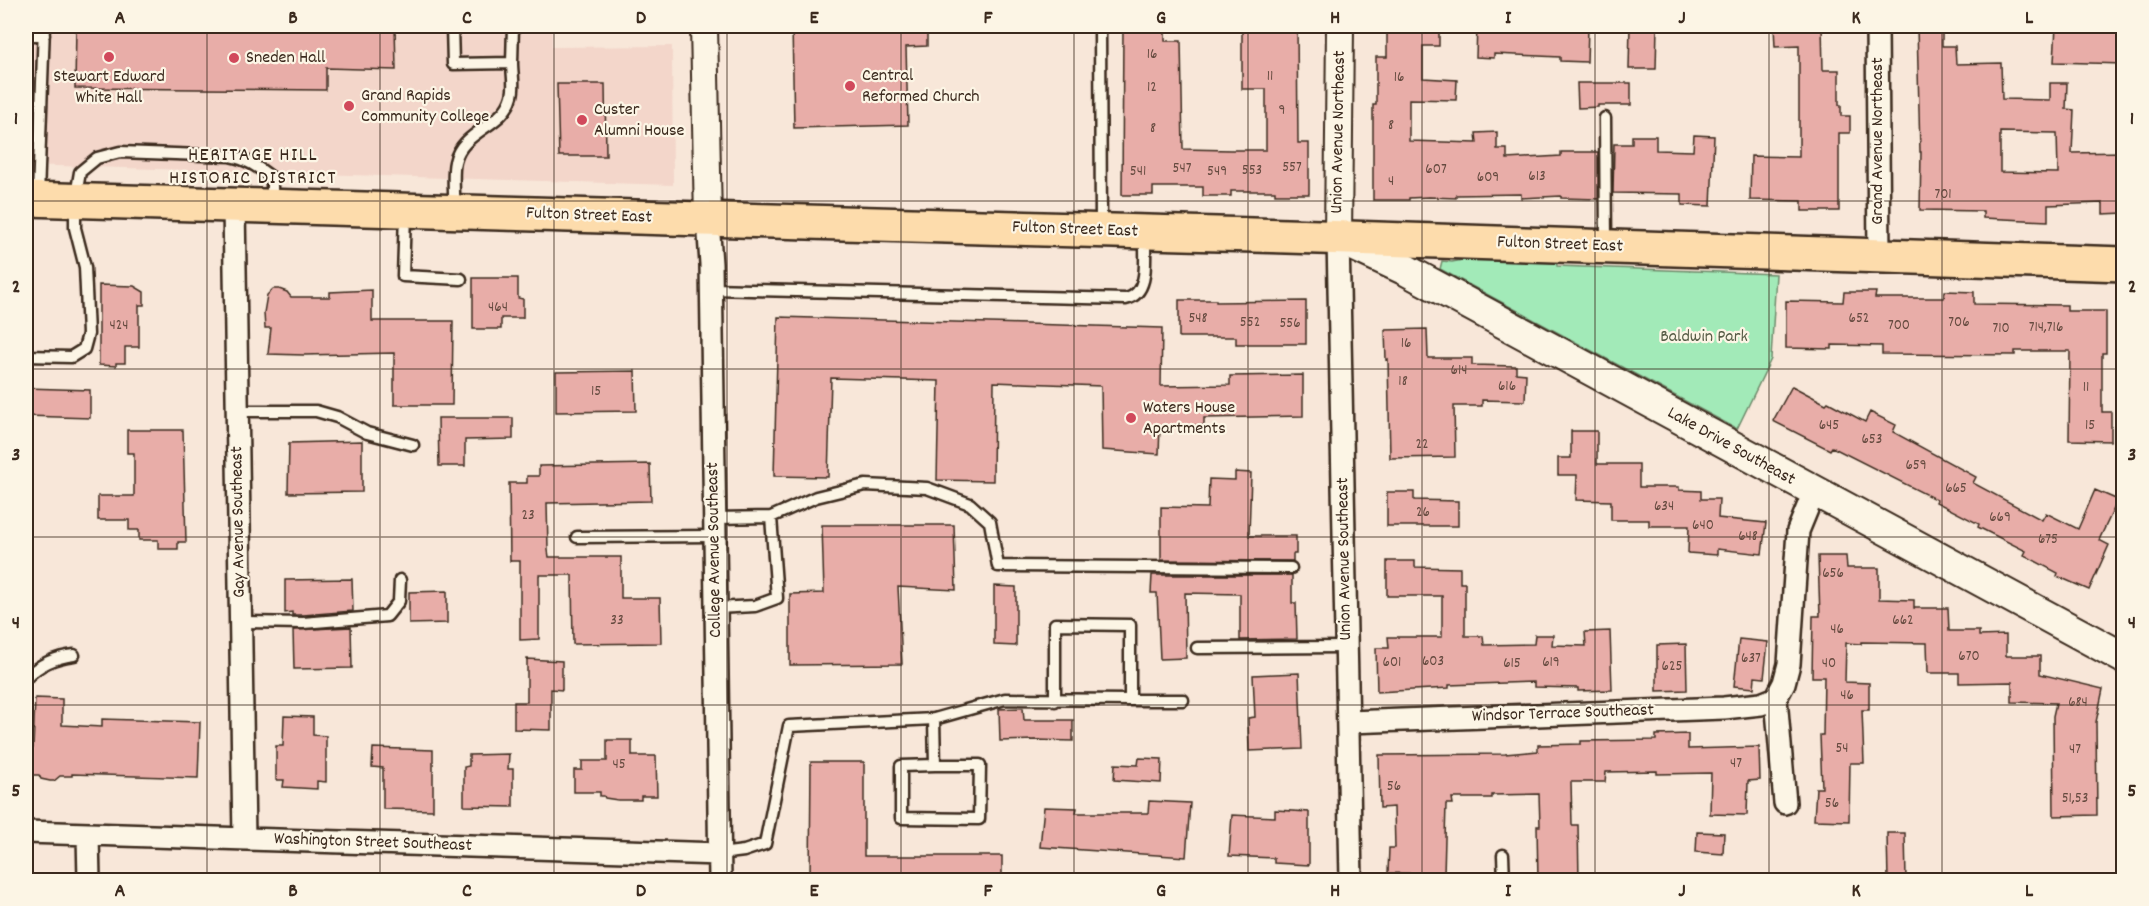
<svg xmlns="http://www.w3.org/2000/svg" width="2149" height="906" font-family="Dekko,sans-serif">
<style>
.built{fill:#f3d6ca}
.green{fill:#a2eab8;stroke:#6e8a6b;stroke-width:1.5}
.building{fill:#e8ada8;stroke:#3b2a1e;stroke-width:1.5;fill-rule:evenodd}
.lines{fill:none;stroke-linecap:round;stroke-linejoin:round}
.service-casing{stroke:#3b2a1e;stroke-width:15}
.minor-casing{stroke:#3b2a1e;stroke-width:26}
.tertiary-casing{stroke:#3b2a1e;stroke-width:30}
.secondary-casing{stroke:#3b2a1e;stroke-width:34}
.primary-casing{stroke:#3b2a1e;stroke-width:38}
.service{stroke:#fcf5e5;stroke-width:10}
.minor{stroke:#fcf5e5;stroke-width:21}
.tertiary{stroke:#fcf5e5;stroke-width:26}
.secondary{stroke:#fcf5e5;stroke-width:30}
.primary{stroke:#fddcac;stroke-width:33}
.grid{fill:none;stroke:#3b2a1e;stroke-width:1.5;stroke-opacity:0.55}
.poi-dot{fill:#d1495b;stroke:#fcf5e5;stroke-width:2}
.labels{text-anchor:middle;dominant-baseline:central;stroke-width:4.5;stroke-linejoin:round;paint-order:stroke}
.number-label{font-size:15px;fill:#664b40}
.poi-label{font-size:18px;fill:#3b2a1e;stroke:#fcf5e5;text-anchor:start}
.street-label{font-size:18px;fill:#3b2a1e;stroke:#fcf5e5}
.park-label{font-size:18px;fill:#555a44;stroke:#fcf5e5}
.neighbourhood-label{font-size:20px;letter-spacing:1.5px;fill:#3b2a1e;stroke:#fcf5e5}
.neatline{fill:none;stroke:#3b2a1e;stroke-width:2}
.grid-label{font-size:20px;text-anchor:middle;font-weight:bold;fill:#3b2a1e}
</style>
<rect width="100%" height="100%" fill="#f8e7d9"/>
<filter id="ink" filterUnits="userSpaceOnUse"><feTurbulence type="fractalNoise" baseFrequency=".0167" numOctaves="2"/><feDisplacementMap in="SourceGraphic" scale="12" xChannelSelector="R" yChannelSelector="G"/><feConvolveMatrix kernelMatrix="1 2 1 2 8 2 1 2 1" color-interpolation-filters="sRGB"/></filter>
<g filter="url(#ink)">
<!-- built -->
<path class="built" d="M26 26H552V47L672 46 673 185 26 165Z"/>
<!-- green -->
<path class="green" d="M1484 256 1556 259 1557 266 1776 274 1771 359 1737 429 1440 269 1442 261 1452 262Z"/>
<!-- building -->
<path class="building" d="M76 26H395L396 70 326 68V90L75 88Z
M792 26H927V46L906 47 908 125 794 128Z
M1123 26H1165V41H1181L1183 149 1231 150H1266V89H1242V26H1297L1298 143H1309V194H1275V191H1231V196H1203V187H1153V195H1122Z
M1387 26H1439V46H1423V78L1457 80 1456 100 1409 99V141L1477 143 1476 133 1497 132V149H1507V159L1561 156V152H1598V199L1561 198V196L1521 198V194L1456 195V198L1429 197 1409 198V200H1373V105H1376V57H1387Z
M1477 26H1588L1587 62 1560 61V57L1494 54V58L1476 57Z
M1630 26H1657L1656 69H1629Z
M1774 26H1822L1823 70H1839V105H1841V116H1850V133H1839V211H1802V201L1750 200 1751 156 1799 157V46L1775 47Z
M1917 26H1942V46H1955L1956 64 2001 63 2002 99 2050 100V83H2067L2066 109 2074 110 2072 153 2124 152V213L2103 214V203L2048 205V221L1983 218V211L1920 210 1921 152H1920ZM2000 132 2057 133 2058 173 2000 172Z
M2056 26H2124V64L2054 62Z
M1577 83H1631V105H1598V107L1578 108Z
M557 84H605L606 156H559Z
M1694 135 1714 136 1711 206 1682 205V194L1613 193 1614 144H1632V136H1656V150L1693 151Z
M473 278H518V298L523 299V318H501V329H473Z
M99 285 134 286 144 292V305H139V347H125V363H116V366L99 365Z
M273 289H279L287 292 291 297H330V292L372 290V321H453L452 405H394V353L304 355 268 354 271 328H265L264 313 267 295Z
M1945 291 1974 292V304L2067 305V311H2106V353H2102V412H2111V441L2069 440 2070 351H2015V355L1882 354V346L1832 345V349L1786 348V301L1843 302 1844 292H1876L1875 298H1944Z
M1179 300H1216V302L1306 301V344H1236V337H1179Z
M778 317 1162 328 1161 386 1230 385V376L1303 375V416L1204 418V425L1160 426 1159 454 1102 450 1101 386 994 382 993 481 937 480 939 381 831 378 828 477 774 476Z
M1427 329 1428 358H1472V365L1516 366V373L1526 374 1525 401 1482 400V406H1454L1455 457 1390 458 1388 359 1386 360 1385 330Z
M635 371 636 411 556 412V372Z
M1792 386 1826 404 1828 402 1865 422 1870 412 1896 425 1893 432 1976 477 1973 483 2042 520 2046 513 2078 529 2095 490 2118 500 2099 540 2109 545 2089 590 2057 576 2058 573 2024 555 2026 551 1978 527 1979 524 1936 502 1937 500 1832 447 1830 450 1773 421Z
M26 388 90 390V418L26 416Z
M438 418H513V439L465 440V466H439Z
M127 430H183L186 542H178V549H158V540H139V530H129V520H98V496H134V453H127Z
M1571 431H1597V464H1639V487H1679V490L1701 491V499H1719L1718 518 1766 523 1762 554 1717 549V555L1688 553 1689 526H1649V520H1611V501L1576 500 1577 475H1558V458H1571Z
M362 441V492L288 493 289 443Z
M650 464 651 501 547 503 548 550 549 557H621V598H660L661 643 573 644 572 575H539V639L520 640V561H510L509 483H527V476H539V466Z
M1235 472 1251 473 1249 536H1296V554H1293V561L1161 560V507L1208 508 1209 479 1235 480Z
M1387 492H1414V500L1458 501V526H1387Z
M822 525H954L956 590 898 587 902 664 790 665V594L824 593Z
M1818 556H1846L1847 568H1879V599L1914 600V608H1948L1949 631H1979V636L2006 635V656H2040V674L2103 689 2096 722 2097 815 2054 816 2053 716 2056 703 2012 702V682L1959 683V673H1928L1927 643 1861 642V644L1846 643 1845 682 1869 683V710H1862L1864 763H1850L1849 821 1814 820 1816 788H1822L1820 735H1823L1824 677H1812L1813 616H1820Z
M1387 561H1415V567L1460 568V583H1465V636H1483L1484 645 1534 644 1535 635H1553L1552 645 1586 646 1585 632 1610 631 1612 690 1578 691V688L1534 687V682L1449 685V688L1377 692 1376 648H1389L1388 637H1442V596H1387Z
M1152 575H1292V603H1296L1297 639 1240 640V594L1185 593 1186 658 1160 659 1157 593H1151Z
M352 579 353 611 303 615H292V612L285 613V580Z
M994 586 1016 587V646L994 645Z
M447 591V623L409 624V592Z
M351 627 352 668 294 669 293 630Z
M1739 639 1768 642 1764 678 1755 677 1754 688 1734 686Z
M1686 644 1687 690 1657 691V645Z
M527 659 562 661V690L551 689V730L514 729V702H527Z
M1299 673 1302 749 1249 751 1248 718 1255 717 1253 675Z
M35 698 62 699V725L102 727V719L200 722 198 778 72 774V776H60L54 781H50L41 779 39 775H29V748H33Z
M1023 708 1024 720H1073V741L1035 740 1000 741 999 709Z
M284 716 313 717V735L326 736V782L317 781V789L283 787 284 780H276V746H283Z
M1688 734V749L1759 747 1760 780 1748 781 1747 815 1710 814 1711 773 1657 774V771L1606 772 1605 782H1571L1572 825H1578L1579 880H1538L1537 826H1540L1539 794 1492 795V798H1452L1453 804H1446L1444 874 1388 873 1389 848H1395L1394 807 1380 808 1379 755 1505 754 1538 751V745L1581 744V741L1656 740V735Z
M607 740H632V756H656L657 796H641V800H618L605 798 604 796H600V792H574V770H582V761H607Z
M373 748 433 750V810L383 809V768L372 767Z
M509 754 508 769H513V807L464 806V767L469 766V755Z
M1139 758 1162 759 1161 783 1114 780 1115 764 1138 765Z
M811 762H864V856H1002V880H810Z
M1149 801 1190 803 1186 857 1040 847 1044 807 1077 808 1076 813H1148Z
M1275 810 1309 812V865L1274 863V858L1229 856 1232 815 1275 817Z
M1697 832 1724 833 1723 854 1696 852Z
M1887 833H1905L1906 880H1888Z"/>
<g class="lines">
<!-- service casing -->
<g class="service-casing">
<path id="service" d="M452 26 453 64 512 63 513 26
M1100 26 1101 226
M26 35H44
M1605 118 1606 243
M38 196 44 26
M454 209C455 195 452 174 455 162 462 130 504 127 512 96 515 86 512 74 512 63
M405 214 403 276 461 279
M711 289 1126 299C1151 293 1144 256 1145 236
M26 356 71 357 84 349 88 334 85 267 75 228V201L80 172 97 158 120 152 230 156C247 159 258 167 272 178V203
M237 411H316L337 417 367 433 413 445
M715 518 771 517 816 497 865 485 927 488 970 504 990 522 998 566 1291 568
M577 537 715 536
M716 608 755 606 777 598 771 517
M241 622 303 623 387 616 399 601 400 580
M1197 648 1347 647
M26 678C38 665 56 657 74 655
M1130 700H1183
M934 719 935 765 901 766V818L979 819 980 765H935
M720 854 744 851 765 844 789 726 934 719 1005 699 1130 700V625L1055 624V701
M1503 855 1504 880"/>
</g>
<!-- minor casing -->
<g class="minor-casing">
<path id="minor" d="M1877 26 1879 256
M234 206 244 839
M708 220 711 264 720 880
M1338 238 1351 880
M1349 722 1724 708 1761 704 1776 698
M1785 803 1776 698 1784 683 1789 664 1798 531 1814 492
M26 832 720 854
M88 835 89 880"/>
</g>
<!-- tertiary casing -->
<g class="tertiary-casing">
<path id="tertiary" d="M704 26 708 220
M1338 238 1340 26"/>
</g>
<!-- secondary casing -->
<g class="secondary-casing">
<path id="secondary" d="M1338 238 1406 270 2124 658"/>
</g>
<!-- primary casing -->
<g class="primary-casing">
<path id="primary" d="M26 199 1319 237 2124 264"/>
</g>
<!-- service -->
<use href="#service" class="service"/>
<!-- minor -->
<use href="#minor" class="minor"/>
<!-- tertiary -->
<use href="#tertiary" class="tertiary"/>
<!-- secondary -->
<use href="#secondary" class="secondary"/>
<!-- primary -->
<use href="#primary" class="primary"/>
</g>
</g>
<!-- grid -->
<path class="grid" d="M207 26V880M380 26V880M554 26V880M727 26V880M901 26V880M1074 26V880M1248 26V880M1422 26V880M1595 26V880M1769 26V880M1942 26V880M26 201H2124M26 369H2124M26 537H2124M26 705H2124"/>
<!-- markers -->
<g class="poi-dot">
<circle cx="109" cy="57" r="6"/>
<circle cx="234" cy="58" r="6"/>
<circle cx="850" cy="86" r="6"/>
<circle cx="349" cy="106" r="6"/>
<circle cx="582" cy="120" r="6"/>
<circle cx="1131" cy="418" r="6"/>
</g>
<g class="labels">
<!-- number labels -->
<g class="number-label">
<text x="1152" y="55">16</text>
<text x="1270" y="77">11</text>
<text x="1399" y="78">16</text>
<text x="1152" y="88">12</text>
<text x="1282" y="111">9</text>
<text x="1391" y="126">8</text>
<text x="1153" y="129">8</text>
<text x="1292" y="168">557</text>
<text x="1182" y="169">547</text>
<text x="1436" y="170">607</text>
<text x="1252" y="171">553</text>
<text x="1138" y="172">541</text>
<text x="1217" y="172">549</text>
<text x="1537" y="177">613</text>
<text x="1488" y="178">609</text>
<text x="1391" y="182">4</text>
<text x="1943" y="195">701</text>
<text x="498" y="308">464</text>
<text x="1198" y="319">548</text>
<text x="1859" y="319">652</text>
<text x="1250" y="323">552</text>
<text x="1959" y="323">706</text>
<text x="1290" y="324">556</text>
<text x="119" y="326">424</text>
<text x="1899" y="326">700</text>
<text x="2046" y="328">714,716</text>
<text x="2001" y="329">710</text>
<text x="1406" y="344">16</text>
<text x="1459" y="371">614</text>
<text x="1403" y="382">18</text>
<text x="1507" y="387">616</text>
<text x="2086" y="388">11</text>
<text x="596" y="392">15</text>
<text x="1829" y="426">645</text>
<text x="2090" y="426">15</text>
<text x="1872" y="440">653</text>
<text x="1422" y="445">22</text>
<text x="1916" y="466">659</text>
<text x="1956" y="489">665</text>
<text x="1664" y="507">634</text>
<text x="1423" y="513">26</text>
<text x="528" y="516">23</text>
<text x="2000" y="518">669</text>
<text x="1703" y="526">640</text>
<text x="1748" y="537">648</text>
<text x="2048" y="540">675</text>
<text x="1833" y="574">656</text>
<text x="617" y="621">33</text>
<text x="1903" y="621">662</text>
<text x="1837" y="630">46</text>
<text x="1969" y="657">670</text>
<text x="1751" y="659">637</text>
<text x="1433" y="662">603</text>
<text x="1392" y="663">601</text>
<text x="1551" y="663">619</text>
<text x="1512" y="664">615</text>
<text x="1829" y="664">40</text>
<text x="1672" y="667">625</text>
<text x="1847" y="696">46</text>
<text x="2078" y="703">684</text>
<text x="1842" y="749">54</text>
<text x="2075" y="750">47</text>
<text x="1736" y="764">47</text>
<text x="619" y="765">45</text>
<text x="1394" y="787">56</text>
<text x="2075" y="799">51,53</text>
<text x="1832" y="804">56</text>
</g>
<!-- poi labels -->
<g class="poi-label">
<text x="246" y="58">Sneden Hall</text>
<text x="862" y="76">Central<tspan x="862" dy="21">Reformed Church</tspan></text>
<text x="109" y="77" text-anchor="middle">Stewart Edward<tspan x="109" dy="21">White Hall</tspan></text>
<text x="361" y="96">Grand Rapids<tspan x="361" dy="21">Community College</tspan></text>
<text x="594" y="110">Custer<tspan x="594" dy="21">Alumni House</tspan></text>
<text x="1143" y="408">Waters House<tspan x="1143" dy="21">Apartments</tspan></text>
</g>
<!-- street labels -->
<g class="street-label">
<text transform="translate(1339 132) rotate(-89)">Union Avenue Northeast</text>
<text transform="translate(1878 141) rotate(-90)">Grand Avenue Northeast</text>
<text transform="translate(589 216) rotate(2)">Fulton Street East</text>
<text transform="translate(1075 230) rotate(2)">Fulton Street East</text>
<text transform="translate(1560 245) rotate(2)">Fulton Street East</text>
<text transform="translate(1731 447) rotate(29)">Lake Drive Southeast</text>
<text transform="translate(239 522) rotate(-91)">Gay Avenue Southeast</text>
<text transform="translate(715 550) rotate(-91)">College Avenue Southeast</text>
<text transform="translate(1345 559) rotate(-91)">Union Avenue Southeast</text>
<text transform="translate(1563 714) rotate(-2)">Windsor Terrace Southeast</text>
<text transform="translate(373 843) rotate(2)">Washington Street Southeast</text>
</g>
<!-- park labels -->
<g class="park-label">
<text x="1704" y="337">Baldwin Park</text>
</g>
<!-- neighbourhood labels -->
<g class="neighbourhood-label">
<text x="253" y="156">HERITAGE HILL<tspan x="253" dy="23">HISTORIC DISTRICT</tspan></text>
</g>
</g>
<!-- margin -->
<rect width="2149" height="906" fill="none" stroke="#fcf5e5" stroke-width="66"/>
<rect x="33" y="33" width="2083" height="840" class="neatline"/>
<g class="grid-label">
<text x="120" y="23">A</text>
<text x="293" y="23">B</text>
<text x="467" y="23">C</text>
<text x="641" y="23">D</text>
<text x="814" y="23">E</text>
<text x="988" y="23">F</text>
<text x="1161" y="23">G</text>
<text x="1335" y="23">H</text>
<text x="1508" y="23">I</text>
<text x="1682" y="23">J</text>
<text x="1856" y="23">K</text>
<text x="2029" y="23">L</text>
<text x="16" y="124">1</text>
<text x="2132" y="124">1</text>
<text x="16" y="292">2</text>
<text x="2132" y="292">2</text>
<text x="16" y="460">3</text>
<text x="2132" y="460">3</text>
<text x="16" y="628">4</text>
<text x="2132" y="628">4</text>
<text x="16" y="796">5</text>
<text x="2132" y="796">5</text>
<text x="120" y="896">A</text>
<text x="293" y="896">B</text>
<text x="467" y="896">C</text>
<text x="641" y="896">D</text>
<text x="814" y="896">E</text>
<text x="988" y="896">F</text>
<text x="1161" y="896">G</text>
<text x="1335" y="896">H</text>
<text x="1508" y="896">I</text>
<text x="1682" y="896">J</text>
<text x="1856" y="896">K</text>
<text x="2029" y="896">L</text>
</g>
</svg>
